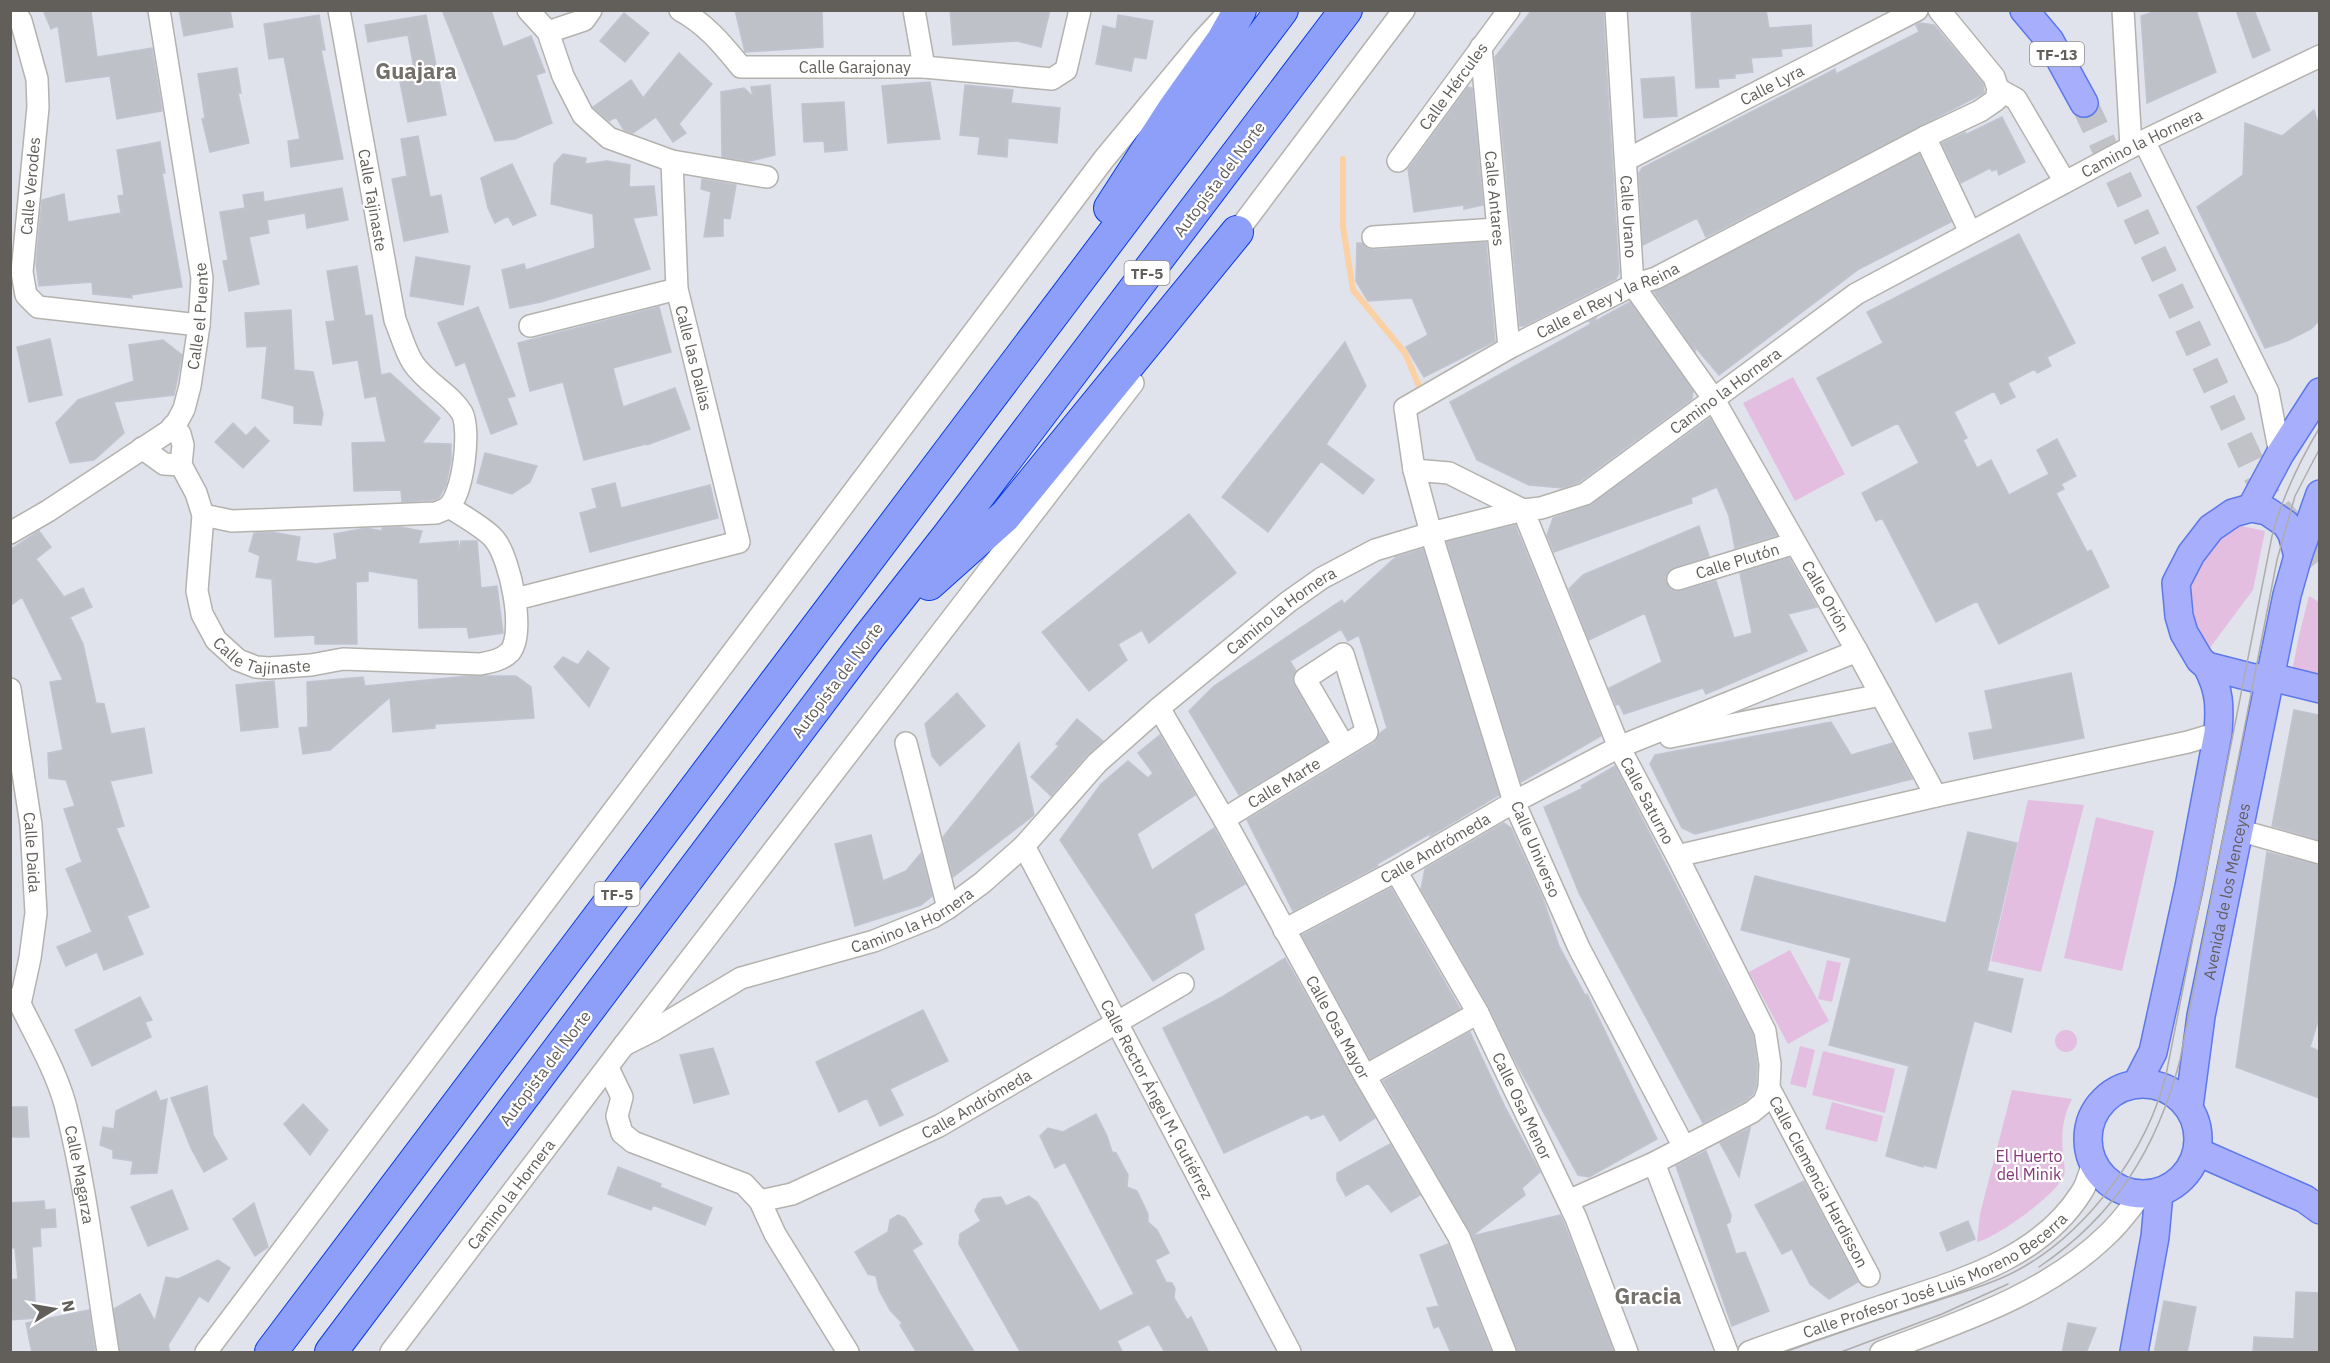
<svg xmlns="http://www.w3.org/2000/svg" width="2330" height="1363" font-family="'IBM Plex Sans',sans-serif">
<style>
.green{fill:#e3bee0}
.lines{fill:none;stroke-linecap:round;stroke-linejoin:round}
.stream{stroke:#fbd0a2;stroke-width:6}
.building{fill:#bec1c7;stroke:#c0c4d1;stroke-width:1.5}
.major-tunnel{stroke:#c1c2c8;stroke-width:27;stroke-dasharray:27 14;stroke-linecap:butt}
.minor-casing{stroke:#b4b2ad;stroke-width:24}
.major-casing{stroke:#5c78eb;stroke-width:30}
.highway-casing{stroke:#0a3ce4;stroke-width:34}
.minor{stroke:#fff;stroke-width:21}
.major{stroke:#a7aefb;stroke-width:27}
.highway{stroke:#8d9ff8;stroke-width:32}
.tram{stroke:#aeadac;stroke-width:1.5}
.labels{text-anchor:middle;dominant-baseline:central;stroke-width:4.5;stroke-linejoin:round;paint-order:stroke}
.shield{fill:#fff;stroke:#918f8c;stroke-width:1.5}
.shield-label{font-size:15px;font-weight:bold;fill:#625f5a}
.street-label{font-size:16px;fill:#625f5a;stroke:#fff}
.park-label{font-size:16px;fill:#833879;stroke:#fff}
.district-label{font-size:22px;font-weight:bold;fill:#74706b;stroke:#fff}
</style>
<rect width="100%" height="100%" fill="#e1e3ec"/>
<!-- green -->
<path class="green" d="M1793 377 1845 474 1795 501 1743 403Z
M2242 526 2265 531 2253 590 2209 649C2191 632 2186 598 2194 574 2198 564 2206 555 2213 547 2222 536 2228 529 2242 526Z
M2309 596 2319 602V682L2291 676 2299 636Z
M2028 800 2084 805 2041 972 1991 961Z
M2096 817 2154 831 2122 971 2064 958Z
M1790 950 1829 1021 1788 1044 1749 972Z
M1827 960 1841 963 1832 1002 1818 999Z
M2055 1041a11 11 0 1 1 22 0a11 11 0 1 1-22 0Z
M1800 1046 1815 1050 1806 1088 1790 1084Z
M1823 1051 1895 1069 1885 1113 1812 1095Z
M2012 1090 2072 1099C2063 1117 2061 1132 2063 1153 2063 1159 2066 1169 2064 1175 2058 1194 1996 1238 1977 1242L1980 1214Z
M1832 1102 1883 1116 1877 1142 1825 1129Z"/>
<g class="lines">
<!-- stream -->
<path class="stream" d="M1343 159V227L1353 290 1405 353 1419 386"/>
</g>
<!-- building -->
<path class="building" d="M43 10H93L91 11 97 57 152 48 162 111 117 119 110 76 66 82 58 26 51 29Z
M179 10H230L233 27 184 36Z
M442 10H491L503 47 531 36 545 72 536 75 552 123 515 139 495 141Z
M735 10H822L823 47 745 52Z
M950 10H1050L1041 47 1017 41 953 45Z
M1532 10H1603L1619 273 1616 279 1524 326H1520L1495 57Z
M1691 10H1766L1769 28 1811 25 1812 46 1781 49 1782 56 1751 58 1753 72 1735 74V78L1718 79 1719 87 1696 88Z
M2159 10H2196L2216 72 2147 103 2141 16Z
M2236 10H2254L2270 50 2253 58Z
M624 13 649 33 625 62 600 41Z
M319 15 325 50H321L343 159 291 167 288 141 300 139 284 57 269 59 264 24Z
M426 15 446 115 408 122 399 77 415 74 408 35 368 42 365 25Z
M1118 15 1153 21 1146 59 1134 57 1131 71 1096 64 1103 26 1116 29Z
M1920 23 1934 25 1983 83 1984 93 1706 237 1697 218 1643 245 1639 173 1642 168 1835 69 1836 74 1919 32 1916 25Z
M679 53 712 84 679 124 686 133 673 142 656 117 633 133 624 130 616 117 609 121 593 107 631 80 643 98Z
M237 68 241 93H238L249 143 210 152 202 119 205 118 198 74Z
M1674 77 1677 116 1644 118 1641 79Z
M930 82 940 139 888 143 882 86Z
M770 85 775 155 750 161 722 157 721 92 744 88 753 97 751 87Z
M965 85 1013 90 1011 103 1060 108 1057 143 1008 138 1007 157 978 154 980 137 960 135Z
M1468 87 1472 88 1483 205 1464 209V205L1414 212 1408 169Z
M844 102 847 150 825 152 824 141 804 142 802 104Z
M2314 110 2319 126V321L2311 329 2287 341 2265 348 2197 207 2243 175 2245 123 2282 136Z
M2002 117 2025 162 1999 175 1997 169 1992 171 1990 168 1961 183 1942 143 1966 132 1963 136Z
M418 136 430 197 441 195 448 232 404 241 392 179 407 176 401 139Z
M160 142 165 173H162L182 287 131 295 132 298 93 294 92 282 39 286 36 263 42 200 64 194 68 222 121 213 118 196 124 195 117 150Z
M563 154 586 158 585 164 607 161 630 165 629 187 654 186 657 215 633 218 650 269 541 302 510 308 502 270 524 264 526 270 595 248 593 214 551 204 554 164Z
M1919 154 1951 222 1859 269 1719 375 1695 347V351L1654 292Z
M512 164 536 215 513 225 508 216 495 223 488 208 481 178Z
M702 179 736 185 730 219 723 218V236L704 237 711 192 701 189Z
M342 188 348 220 307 228 305 213 267 220 269 233 249 237 259 284 229 291 223 261 228 260 220 212 245 208 243 195 263 192 264 202Z
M2019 234 2075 343 2047 357 2051 366 2037 373 2035 369 2008 383 2015 397 2001 404 1994 391 1954 412 1967 438 1963 440 1977 468 1991 460 2009 495 2049 474 2037 450 2057 439 2076 476 2061 484 2064 489 2056 493 2087 552 2091 550 2109 587 1999 644 1977 601 1936 622 1882 518 1876 521 1862 493 1919 463 1898 423 1852 446 1817 378 1883 343 1867 312Z
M1486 242 1495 341 1424 377 1406 347 1428 335 1412 298 1368 301 1356 281 1357 243H1362L1367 248 1374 250Z
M416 257 470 266 463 305 410 296Z
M357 266 365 316 372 315 381 375 390 373 440 418 422 443 451 444V460L446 485 439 498 433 500 402 502 401 490 354 491 352 443 386 442 376 396 365 398 358 360 333 364 326 322 335 321 327 271Z
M1630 302 1693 391 1692 399 1579 482 1563 488 1529 485 1477 460 1450 402 1591 324 1589 321 1596 318 1594 322Z
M478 307 515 396 507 398 517 424 491 434 465 362 456 366 438 323Z
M659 307 671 352 613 368 623 407 675 388 690 429 647 445 646 444 584 460 563 382 530 391 518 343Z
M291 310 294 370 313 372 323 414 321 425 294 423V406L262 398 267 346 247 347 245 313Z
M50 339 62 395 29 402 17 347Z
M163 340 182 355 174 395 114 402 124 433 94 460 70 463 56 423 78 400 134 381 129 345Z
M1345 342 1366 386 1326 444 1374 480 1363 494 1321 461 1268 532 1222 497Z
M1710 418 1777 535 1735 548 1729 516 1717 487 1691 498 1692 503 1554 552 1547 535 1553 518 1592 504Z
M233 423 246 436 255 427 269 441 243 468 215 442Z
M485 453 537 466 530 482 512 494 477 483Z
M615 483 621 508 710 485 718 518 590 552 580 513 597 508 592 489Z
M1189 514 1236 573 1149 643 1142 630 1118 644 1127 660 1089 691 1042 632Z
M1515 525 1601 736 1521 782 1447 542Z
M1699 526 1709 556 1669 570 1666 577 1669 588 1675 591H1681L1716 581 1734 638 1752 633 1740 573 1789 558 1817 607 1788 614 1807 651 1706 694 1703 688 1624 714 1619 704 1616 705 1609 688 1662 662 1645 613 1589 640 1569 589 1583 575Z
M400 527 422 531 418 544 458 541 459 551 461 541H477L481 588 497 586 503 633 469 638 467 627 419 628 418 579 368 571V581L356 582 357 644H315V635L275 637 272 579 256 577 260 556 249 551 254 533 271 532 300 537 296 561 317 564 337 559 334 534 366 528 382 531V528Z
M39 531 51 547 36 559 64 597 83 588 92 607 70 617 83 644 96 703 104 704 111 734 144 728 152 773 110 781 124 826 116 828 149 907 127 916 143 954 104 970 97 952 66 966 57 947 92 932 66 869 82 862 64 809 75 806 66 780 49 778 48 753 63 750 50 682 63 680 22 597 10 606V550Z
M1423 549 1499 795 1430 836 1431 833 1377 864 1378 866 1293 911 1247 820 1374 743 1380 733 1387 728 1359 635 1348 641 1341 629 1290 661 1296 671 1292 679 1294 685 1327 742 1239 795 1189 711 1214 686 1342 600 1344 604 1396 557Z
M588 651 609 668 589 707 554 667 563 657 578 665Z
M2071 673 2084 738 1974 759 1969 733 1993 729 1985 691Z
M469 676H516L531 687 534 718 435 724V728L393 732 390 697 330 750 303 754 299 728 308 727 307 682 363 677 365 686Z
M274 681 278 727 241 731 236 685Z
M957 693 985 726 940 766 932 756 925 724Z
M2294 710 2319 715V840L2272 826Z
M1077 719 1103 741 1087 755 1051 796 1031 777 1059 746 1056 744Z
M1831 722 1851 755 1893 743 1912 779 1695 834 1682 828 1650 764 1655 755Z
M1160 735 1195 795 1137 834 1152 870 1214 828 1245 884 1194 914 1204 949 1153 981 1060 840 1101 784 1128 761 1148 778 1153 773 1138 753Z
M1019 743 1034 815 953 877 943 837Z
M1615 766 1753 1035 1757 1065 1756 1086 1753 1094 1745 1101 1703 1123 1579 893 1544 807 1583 788 1581 786Z
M1504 823 1511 828 1543 899 1559 946 1585 995 1587 994 1657 1139 1589 1177 1578 1175 1512 1055 1489 1007 1421 889 1425 869Z
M1968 832 2017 843 1987 971 2023 979 2011 1032 1974 1021 1936 1168 1923 1165V1167L1886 1156 1909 1066 1829 1045 1851 958 1741 930 1755 876 1946 923Z
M871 835 883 881 906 871 921 853 932 896 921 905 855 926 835 844Z
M2267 852 2319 865V1018L2310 1047 2319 1051V1098L2236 1067Z
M1391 888 1460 1009 1370 1059 1302 935Z
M1285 958 1375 1118 1340 1141 1324 1114 1311 1119 1308 1114 1224 1153 1163 1028 1222 997Z
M140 997 152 1020 145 1022 151 1037 92 1066 75 1030Z
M923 1010 948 1061 890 1089 903 1115 880 1126 867 1098 839 1112 816 1062Z
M1470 1032 1505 1107 1540 1172 1522 1188 1525 1195 1472 1236 1383 1081Z
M713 1048 729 1094 694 1103 680 1055Z
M207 1086 213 1135 227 1159 204 1172 191 1148 171 1098Z
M156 1091 160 1101 167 1099 157 1173 131 1174 133 1161 113 1158V1150L100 1145 103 1127 114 1129 116 1111Z
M303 1104 328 1130 310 1155 284 1124Z
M10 1107H27L29 1137H10Z
M1096 1114 1107 1136 1112 1152 1116 1153 1128 1175 1127 1187 1137 1191 1148 1214V1222L1157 1230 1169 1253 1155 1260 1166 1282 1172 1283 1175 1289 1174 1298 1187 1320 1191 1317 1209 1353H1165L1149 1324 1117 1341 1123 1353H1021L959 1244 960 1234 981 1221 975 1211 978 1204 983 1199 1001 1197 1006 1206 1029 1196 1037 1202 1100 1311 1134 1294 1065 1162 1055 1168 1040 1136 1048 1128 1063 1132Z
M1750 1128 1739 1177 1720 1143Z
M1390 1144 1420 1195 1391 1212 1368 1183 1346 1196 1337 1180V1173Z
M1706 1151 1731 1215 1730 1222 1726 1224 1736 1254 1745 1252 1769 1311 1732 1326 1676 1166Z
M618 1167 661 1184 660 1187 712 1208 705 1225 653 1205 651 1210 608 1194Z
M1804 1181 1858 1282 1829 1299 1810 1284 1792 1249 1782 1254 1755 1205Z
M172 1190 188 1229 148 1246 131 1207Z
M44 1201 45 1210 55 1209 56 1227 40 1228 41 1246 32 1247 36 1318 10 1320V1280L18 1279 15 1248H10V1203Z
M254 1203 268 1247 255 1256 233 1219Z
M898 1215 905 1218 922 1244 912 1250 975 1353H917L900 1325 902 1323 890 1310 879 1290 876 1276 868 1274 855 1252 888 1232 890 1220Z
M1560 1215 1564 1223 1614 1353H1518L1472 1236Z
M1968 1221 1975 1239 1947 1251 1940 1233Z
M1448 1244 1491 1351 1488 1353H1451L1439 1326 1434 1328 1427 1308 1439 1306 1420 1255Z
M218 1260 230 1268 208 1302 199 1296 168 1345 170 1353H120L114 1309 140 1294 155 1321 166 1277 178 1279Z
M2296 1292 2319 1293V1353H2253L2254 1337 2294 1339Z
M2164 1301 2196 1307 2187 1353H2154Z
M89 1310 95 1353H32L26 1323Z
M2068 1323 2096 1328 2086 1353H2062Z"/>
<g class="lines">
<!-- major-tunnel -->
<path class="major-tunnel" d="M2084 103 2265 493 2320 560"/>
<!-- minor casing -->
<g class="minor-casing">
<g id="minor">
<path d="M14 10 21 21 37 79 38 107 22 272 26 295 38 307 199 325"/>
<path d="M528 10 548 32 563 76 583 115 609 138 672 161 767 177"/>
<path id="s1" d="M680 10C707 25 722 44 741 67H924L1052 79 1066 70 1080 10"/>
<path d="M914 10 924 67"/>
<path id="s2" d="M1616 10 1633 285 1713 398 1857 651 1936 796"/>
<path d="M2123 10 2131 147"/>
<path d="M548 32 584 20 591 10"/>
<path id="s3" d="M1481 47 1509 348"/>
<path d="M1998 89 2016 99 2065 182"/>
<path d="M1925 137 1970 232"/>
<path d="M2144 141 2268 392 2280 454"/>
<path id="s4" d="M1626 160 1917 10"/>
<path id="s5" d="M1398 161 1509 10"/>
<path d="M1373 237 1497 229"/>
<path d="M1231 243 1237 232 1404 10"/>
<path d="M530 326 677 289"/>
<path id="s6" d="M173 426 180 434 183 445 181 465 196 493 203 515 197 591 202 614 216 640 238 660 256 667 269 668 311 665 343 659 480 664C491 662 502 660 510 652 526 632 510 559 495 540 488 530 460 514 449 507"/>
<path d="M142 448 164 464 181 465"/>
<path id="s7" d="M1414 470 1449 473 1523 510 1619 747 1677 856 1765 1031 1770 1064 1769 1088 1764 1102 1752 1112 1654 1163 1568 1201"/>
<path d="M203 515 232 521 436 513C440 511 445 510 448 507 463 495 471 430 462 413 450 393 426 383 413 363 405 351 401 334 395 320L339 10"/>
<path id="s8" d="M10 533 48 511 169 431 177 422 184 409 190 386 199 325 202 278 159 10"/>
<path id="s9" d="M1678 579 1795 543"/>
<path d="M516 599 739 542 677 289 672 161"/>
<path id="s10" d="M10 689 31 825 36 913 30 958 20 1004 10 999"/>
<path id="s11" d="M1159 708 1224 819 1365 1076 1459 1237 1505 1352"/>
<path d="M1670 737 1881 695"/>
<path d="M906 743 948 908"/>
<path id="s12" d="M1224 819 1367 732 1343 654 1305 679 1344 746"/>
<path d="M2238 830 2320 853"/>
<path id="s13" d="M1024 846 1290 1352"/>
<path d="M1677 856 1936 796 2188 742 2218 733"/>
<path id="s14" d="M1396 871 1478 1013 1576 1218 1627 1352"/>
<path id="s15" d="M1284 930 1396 871 1514 802 1619 747 1857 651"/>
<path id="s16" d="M20 1004C36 1037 55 1069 65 1104 86 1185 95 1270 108 1352"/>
<path id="s17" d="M624 1045 654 1030 741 978 874 941 933 917 948 908 982 883 1024 846 1097 763 1159 708 1288 602 1322 578 1375 550 1431 533 1523 510 1541 508 1585 494 1856 294 2131 147 2320 56"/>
<path d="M608 1068 622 1097 617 1116 622 1133 633 1142 744 1184 760 1201 775 1234 848 1352"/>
<path d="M1365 1076 1478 1013"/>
<path id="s18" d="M1769 1088 1869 1276"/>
<path id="s19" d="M1684 1147 1579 948 1514 802 1431 533 1414 470 1405 408 1509 348 1633 285 1656 278 1925 137 1980 111 1996 100 1998 89 1994 77 1939 10"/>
<path d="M1654 1163 1727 1352"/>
<path id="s20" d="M760 1201 792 1194 939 1126 1183 984"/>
<path d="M206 1352 1104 159 1202 41 1226 15"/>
<path id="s21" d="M391 1352 624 1045 1133 383"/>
<path id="s22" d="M1749 1352C1793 1336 1838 1321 1882 1306 1954 1282 2038 1261 2081 1193 2087 1185 2089 1173 2093 1164"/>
<path d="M1881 1352C1960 1322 2046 1295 2108 1234 2120 1223 2130 1209 2140 1196"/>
</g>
</g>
<!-- major casing -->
<g class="major-casing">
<g id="major">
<path d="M2024 10 2050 41 2084 103"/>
<path d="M2251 508 2280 454 2320 392"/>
<path d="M2298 556 2292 534 2286 524 2267 511 2251 508 2233 513 2211 528 2191 554 2176 583 2179 616 2184 633 2200 660 2207 666 2254 678 2271 677 2320 689"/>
<path d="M2137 1083 2153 1052 2189 887 2218 733C2220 706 2220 691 2207 666"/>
<circle cx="2143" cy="1139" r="55"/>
<path id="s23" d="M2189 1107 2201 1016 2287 595 2298 556 2320 494"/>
<path d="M2198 1152 2305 1199 2320 1210"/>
<path d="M2134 1352 2155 1237 2159 1193"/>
</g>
</g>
<!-- highway casing -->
<g class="highway-casing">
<path id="highway" d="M1110 208 1174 109 1223 40 1240 10
M929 584 1005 516 1237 232
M271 1352 1282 10
M331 1352 868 638 948 536 1346 10"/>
</g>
<!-- minor -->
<use href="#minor" class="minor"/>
<!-- major -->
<use href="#major" class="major"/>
<!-- highway -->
<use href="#highway" class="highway"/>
<!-- tram -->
<path class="tram" d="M2039 1267C2116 1215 2157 1148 2180 1060L2277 560 2295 496 2320 448
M1785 1352C1831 1335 1877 1320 1924 1305 1955 1294 1988 1286 2018 1270 2088 1232 2147 1151 2166 1075L2272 536C2282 497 2299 462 2320 427
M1841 1352 1942 1314 2008 1284"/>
</g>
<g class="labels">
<!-- shield labels -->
<g class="shield">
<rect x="2030" y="42" width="54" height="24" rx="4.5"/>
<rect x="1124.5" y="261" width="45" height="24" rx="4.5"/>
<rect x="594.5" y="882" width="45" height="24" rx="4.5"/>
</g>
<g class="shield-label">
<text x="2057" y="54">TF-13</text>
<text x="1147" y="273">TF-5</text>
<text x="617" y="894">TF-5</text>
</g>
<!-- street labels -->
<g class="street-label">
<text stroke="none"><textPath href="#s1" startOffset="198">Calle Garajonay</textPath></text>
<text stroke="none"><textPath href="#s5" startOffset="93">Calle Hércules</textPath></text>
<text stroke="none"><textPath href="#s4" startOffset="164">Calle Lyra</textPath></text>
<text stroke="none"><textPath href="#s17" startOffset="1792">Camino la Hornera</textPath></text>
<text transform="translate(1219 179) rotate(-53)">Autopista del Norte</text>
<text transform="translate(30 186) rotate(-85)">Calle Verodes</text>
<text stroke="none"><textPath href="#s3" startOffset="152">Calle Antares</textPath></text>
<text transform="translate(373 200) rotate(80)">Calle Tajinaste</text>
<text stroke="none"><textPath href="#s2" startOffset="207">Calle Urano</textPath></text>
<text stroke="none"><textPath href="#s19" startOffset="1024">Calle el Rey y la Reina</textPath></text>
<text stroke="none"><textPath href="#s8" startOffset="310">Calle el Puente</textPath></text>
<text transform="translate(694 358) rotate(76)">Calle las Dalias</text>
<text stroke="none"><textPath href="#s17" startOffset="1306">Camino la Hornera</textPath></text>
<text stroke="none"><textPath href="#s9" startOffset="62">Calle Plutón</textPath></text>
<text stroke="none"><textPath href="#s2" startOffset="642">Calle Orión</textPath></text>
<text stroke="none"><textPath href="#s17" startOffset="802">Camino la Hornera</textPath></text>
<text stroke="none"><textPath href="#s6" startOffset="278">Calle Tajinaste</textPath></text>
<text transform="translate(837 680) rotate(-53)">Autopista del Norte</text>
<text stroke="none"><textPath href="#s12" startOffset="70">Calle Marte</textPath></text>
<text stroke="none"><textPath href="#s7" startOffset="434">Calle Saturno</textPath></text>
<text stroke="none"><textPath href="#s15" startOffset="172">Calle Andrómeda</textPath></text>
<text transform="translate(1536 849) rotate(67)">Calle Universo</text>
<text stroke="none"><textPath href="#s10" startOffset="165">Calle Daida</textPath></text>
<text stroke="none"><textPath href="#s23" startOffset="219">Avenida de los Menceyes</textPath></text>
<text stroke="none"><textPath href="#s17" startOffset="316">Camino la Hornera</textPath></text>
<text stroke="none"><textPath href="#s11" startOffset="366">Calle Osa Mayor</textPath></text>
<text transform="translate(545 1068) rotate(-53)">Autopista del Norte</text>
<text stroke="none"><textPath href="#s13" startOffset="286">Calle Rector Ángel M. Gutiérrez</textPath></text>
<text stroke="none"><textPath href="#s20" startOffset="238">Calle Andrómeda</textPath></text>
<text stroke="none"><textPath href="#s14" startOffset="267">Calle Osa Menor</textPath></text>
<text stroke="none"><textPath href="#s16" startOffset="182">Calle Magarza</textPath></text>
<text stroke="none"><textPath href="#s18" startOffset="106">Calle Clemencia Hardisson</textPath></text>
<text stroke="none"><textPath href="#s21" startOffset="198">Camino la Hornera</textPath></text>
<text stroke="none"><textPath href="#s22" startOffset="202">Calle Profesor José Luis Moreno Becerra</textPath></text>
</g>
<!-- park labels -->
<g class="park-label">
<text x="2029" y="1156">El Huerto<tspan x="2029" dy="18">del Minik</tspan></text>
</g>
<!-- district labels -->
<g class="district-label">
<text x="416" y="70">Guajara</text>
<text x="1648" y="1295">Gracia</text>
</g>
</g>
<!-- border -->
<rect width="2330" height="1363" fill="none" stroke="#625f5a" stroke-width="24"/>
<!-- north arrow -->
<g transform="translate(54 1309) rotate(79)" stroke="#ffffff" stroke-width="4.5" paint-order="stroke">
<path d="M0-4.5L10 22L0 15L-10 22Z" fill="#625f5a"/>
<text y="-9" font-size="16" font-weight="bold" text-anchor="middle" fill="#625f5a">N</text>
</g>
</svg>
